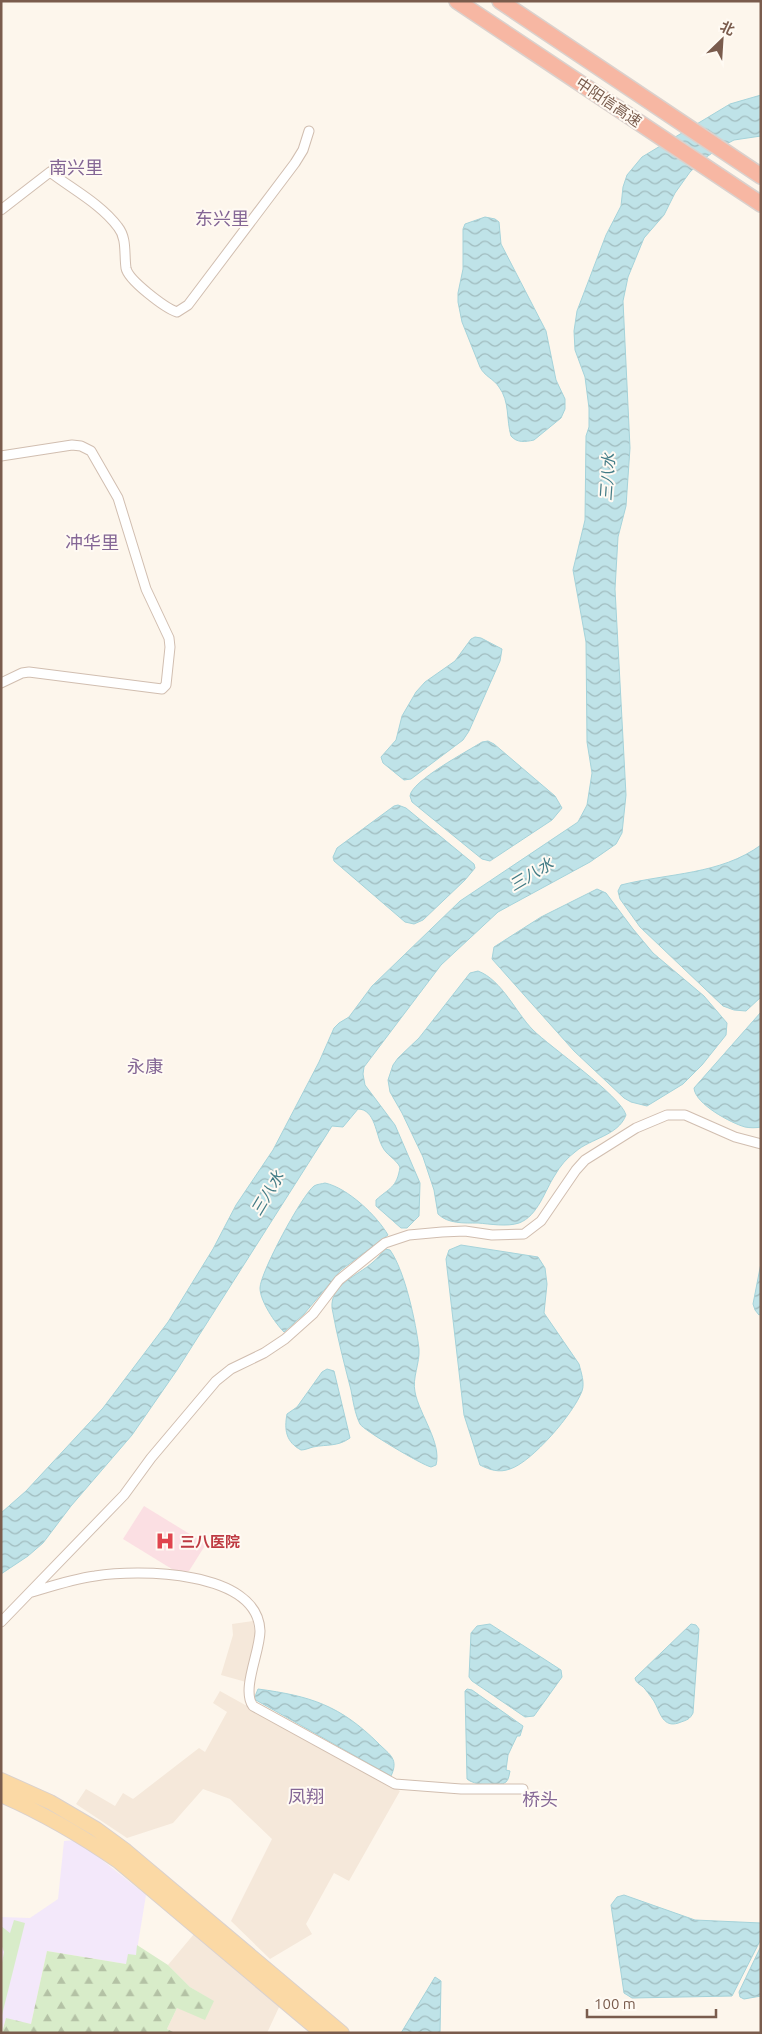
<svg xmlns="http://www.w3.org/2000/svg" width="762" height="2034" font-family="Ubuntu,'Noto Sans SC',sans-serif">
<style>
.residential{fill:#f5e8da}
.education{fill:#f3e8fa}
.medical{fill:#fbdfe3}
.forest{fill:url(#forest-firs)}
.garden{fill:#d8ecc9}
.water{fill:url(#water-waves);stroke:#a5d3da}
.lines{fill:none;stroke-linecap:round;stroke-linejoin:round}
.street-casing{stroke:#d1beb0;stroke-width:11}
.primary-casing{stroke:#dad1cd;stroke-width:16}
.highway-casing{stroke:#dad1cd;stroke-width:18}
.street{stroke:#fff;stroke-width:9}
.primary{stroke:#fbd9a5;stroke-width:14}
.highway{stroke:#f7b7a3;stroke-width:15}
.labels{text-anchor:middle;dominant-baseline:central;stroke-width:4;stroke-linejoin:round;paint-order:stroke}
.street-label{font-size:15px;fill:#7a5c4d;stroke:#fffaf3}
.health-label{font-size:15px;font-weight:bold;fill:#be3a42;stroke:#fffaf3;text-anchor:start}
.water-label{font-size:16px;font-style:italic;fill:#437c86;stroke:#fffaf3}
.quarter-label{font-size:18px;fill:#846695;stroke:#fffaf3}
</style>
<defs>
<pattern id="forest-firs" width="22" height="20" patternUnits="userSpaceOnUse" patternTransform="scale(1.25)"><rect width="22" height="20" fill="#d8ecc9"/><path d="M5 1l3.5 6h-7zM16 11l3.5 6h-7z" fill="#b4c2a5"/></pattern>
<pattern id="water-waves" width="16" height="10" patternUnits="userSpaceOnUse" patternTransform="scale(1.25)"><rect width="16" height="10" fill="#bfe3e8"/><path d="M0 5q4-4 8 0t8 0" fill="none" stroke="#a0bbbe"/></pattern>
</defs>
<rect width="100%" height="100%" fill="#fdf6ec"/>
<!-- residential -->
<path class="residential" d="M253 1621 256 1641 246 1682 221 1675 233 1635 232 1624Z
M220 1691 400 1791 349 1881 334 1873 306 1924 312 1934 270 1959 231 1921 272 1839 230 1799 203 1789 173 1823 127 1838 76 1804 86 1789 115 1806 123 1793 133 1799 199 1748 205 1752 227 1712 213 1703Z
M194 1934 280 2005 267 2033H175L167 2029 177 2008 213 2001 190 1987 168 1965Z"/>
<!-- education -->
<path class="education" d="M77 1840 146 1895 136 1956 126 1964 47 1951 31 2024 6 2019 1 2033V1917L30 1918 58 1899 64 1841Z"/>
<!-- medical -->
<path class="medical" d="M144 1506 206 1544 189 1571 180 1574 123 1539Z"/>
<!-- forest -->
<path class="forest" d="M137 1945 168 1965 190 1987 214 2001 205 2020 177 2008 167 2029 175 2033H2L6 2018 31 2024 47 1951 126 1964 128 1954 136 1955Z"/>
<!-- garden -->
<path class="garden" d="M14 1920 25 1923 1 2019V1968L4 1952 1 1944V1926L10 1933Z"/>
<!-- water -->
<path class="water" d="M761 95V136L734 140 721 147 705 158 690 172 675 193 664 215 644 238 628 277 623 301 630 448 626 506 618 537 615 589 626 795 622 833 616 844 590 862 498 912 441 965 364 1067 363 1074 365 1085 395 1125 420 1183 419 1216 407 1228H401L376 1206V1200C389 1188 397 1188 400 1167 396 1159 386 1155 382 1146 376 1135 375 1109 358 1109L343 1127 332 1126 177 1370 132 1435 71 1506 43 1543 28 1556 1 1574V1513L26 1491 103 1408 168 1322 213 1249 236 1205 273 1150 319 1062 334 1028 339 1023 349 1017 372 986 460 901 578 822 587 805 592 773 587 742 586 642 573 570 585 520 586 436 589 427V408L585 377 575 350 574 331 577 311 606 235 621 206 623 187 627 175 642 157 730 104Z
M485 217 495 219 499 222 501 244 546 331 556 380 565 399V409L561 418 534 440C525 442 517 443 511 436 506 419 510 402 499 387 494 379 484 376 480 367L462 322 458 302V293L463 269V229L465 224Z
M475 637 481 638 502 649 500 661 469 731 463 740 411 779 404 780 383 763 381 757 396 740 402 716 416 692 425 682 455 661 471 639Z
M488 741 494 744 555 796 562 808 552 820 490 861 482 859 412 802 410 796C411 781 468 751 482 742Z
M398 805 406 808 474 864 475 868 465 880 423 920 414 924 405 922 334 861 333 857 337 848 394 806Z
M761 845V997L746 1011 734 1010 723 1006 640 927 620 899 618 891 621 885C668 873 720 875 761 845Z
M597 889 606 893 633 929 653 953 704 996 727 1023 726 1035 702 1065 683 1084 647 1106 631 1102 624 1098 574 1051 492 959 494 947 541 917Z
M478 971C502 980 516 1013 533 1030 550 1047 621 1096 626 1115 618 1136 591 1138 575 1152 567 1158 560 1166 555 1175 545 1190 538 1216 519 1223 507 1227 490 1224 478 1223 464 1223 448 1224 438 1214L434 1190 423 1157 402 1113 390 1092 388 1080 393 1065 398 1058 419 1038 470 973Z
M761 1012V1127C756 1128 750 1128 745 1127 731 1123 695 1104 694 1088Z
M325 1183C348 1188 377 1216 388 1235L341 1270 304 1314 284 1332C275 1323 260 1301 260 1288 260 1273 302 1195 314 1186 317 1184 322 1184 325 1183Z
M461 1245 538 1257 545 1268 547 1284 544 1313 579 1364C581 1372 585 1383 582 1391 574 1413 532 1462 510 1469 499 1473 490 1470 480 1465L464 1415 446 1259 449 1250Z
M385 1249 390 1250C405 1271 416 1323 419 1349 420 1363 412 1378 415 1392 419 1414 442 1443 436 1465L431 1467C422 1465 363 1430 360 1424 355 1414 353 1401 351 1390 344 1363 337 1336 332 1308 330 1285 357 1276 372 1263 377 1259 381 1254 385 1249Z
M761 1263V1314L759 1315 755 1310 753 1304Z
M327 1369 334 1371 350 1438C337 1447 328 1444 313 1447 309 1448 305 1450 301 1450 286 1442 284 1430 287 1414L297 1407 322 1372Z
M490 1624 561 1670 562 1677 534 1716 525 1717 472 1681 469 1677 471 1633 477 1626Z
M691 1624 696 1625 699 1629 693 1713C690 1719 687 1720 681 1722 665 1729 661 1716 656 1705 654 1700 648 1693 645 1689 641 1684 636 1684 635 1678Z
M258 1689C310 1696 340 1705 379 1744 390 1755 399 1759 391 1776L254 1699Z
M467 1689 472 1690 523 1726 520 1736H517L508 1755 506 1770 510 1771C509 1775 509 1779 506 1782 499 1788 473 1785 467 1779L465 1691Z
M624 1895 695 1920 761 1923V1939L732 1996 632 1998 624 1993 611 1905 617 1897Z
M761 1946V1996L744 1999 740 1997 739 1992Z
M435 1977 441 1981 440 2033H401Z"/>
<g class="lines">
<!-- street casing -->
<g class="street-casing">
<path id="street" d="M1 210 50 172C72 189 101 204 118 227 127 238 124 254 126 268 128 280 165 308 177 312L188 305 295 163 303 150 309 131
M1 456 72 445 81 446 91 451 118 498 146 589 169 638 170 647 166 685 162 689 29 672 22 673 1 683
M32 1592C52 1586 73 1579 95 1576 138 1569 258 1570 260 1631 260 1652 241 1690 253 1706L395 1784 461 1789H523
M1 1622 124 1495 151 1458 216 1381 231 1369 264 1353 285 1339 313 1314 339 1280 385 1243 409 1235 442 1232 465 1231 492 1235 524 1234 541 1221 576 1170 585 1160 636 1128 667 1115H685L735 1137 761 1144"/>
</g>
<!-- primary casing -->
<g class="primary-casing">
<path id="primary" d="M1 1780 50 1802 96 1829 126 1851 342 2033
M1 1795C45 1814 79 1834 118 1861L322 2033"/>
</g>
<!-- highway casing -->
<g class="highway-casing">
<path id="highway" d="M457 1 761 204
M500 1 761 176"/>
</g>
<!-- street -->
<use href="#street" class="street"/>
<!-- primary -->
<use href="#primary" class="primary"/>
<!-- highway -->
<use href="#highway" class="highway"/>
</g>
<!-- icons -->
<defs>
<g id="hospital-bare" transform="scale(1.5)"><path d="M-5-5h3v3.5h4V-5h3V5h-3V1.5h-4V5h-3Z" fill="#e0444e" stroke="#fffaf3" stroke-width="2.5" paint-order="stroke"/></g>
</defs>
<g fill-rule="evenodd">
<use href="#hospital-bare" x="165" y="1541"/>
</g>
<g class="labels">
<!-- street labels -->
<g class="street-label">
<text transform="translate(609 102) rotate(34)">中阳信高速</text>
</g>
<!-- health labels -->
<g class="health-label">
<text x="180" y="1541">三八医院</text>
</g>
<!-- water labels -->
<g class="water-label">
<text transform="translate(607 477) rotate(-86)">三八水</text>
<text transform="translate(531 874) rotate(-31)">三八水</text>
<text transform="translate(267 1193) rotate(-59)">三八水</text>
</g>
<!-- quarter labels -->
<g class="quarter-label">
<text x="76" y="167">南兴里</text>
<text x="222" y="218">东兴里</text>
<text x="92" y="542">冲华里</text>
<text x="145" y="1066">永康</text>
<text x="306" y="1796">凤翔</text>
<text x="540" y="1799">桥头</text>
</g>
</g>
<!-- border -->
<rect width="762" height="2034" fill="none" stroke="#7a5c4d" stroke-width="5"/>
<!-- north arrow -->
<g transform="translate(722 40) rotate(25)" stroke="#fffaf3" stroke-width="4" paint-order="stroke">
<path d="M0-4L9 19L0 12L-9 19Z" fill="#7a5c4d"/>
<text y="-8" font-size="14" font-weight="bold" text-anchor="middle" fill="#7a5c4d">北</text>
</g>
<!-- scale -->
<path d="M587 2009v8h129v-8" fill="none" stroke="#7a5c4d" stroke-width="2.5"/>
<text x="594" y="2009" font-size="15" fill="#7a5c4d" stroke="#fffaf3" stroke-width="4" paint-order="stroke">100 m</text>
</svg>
